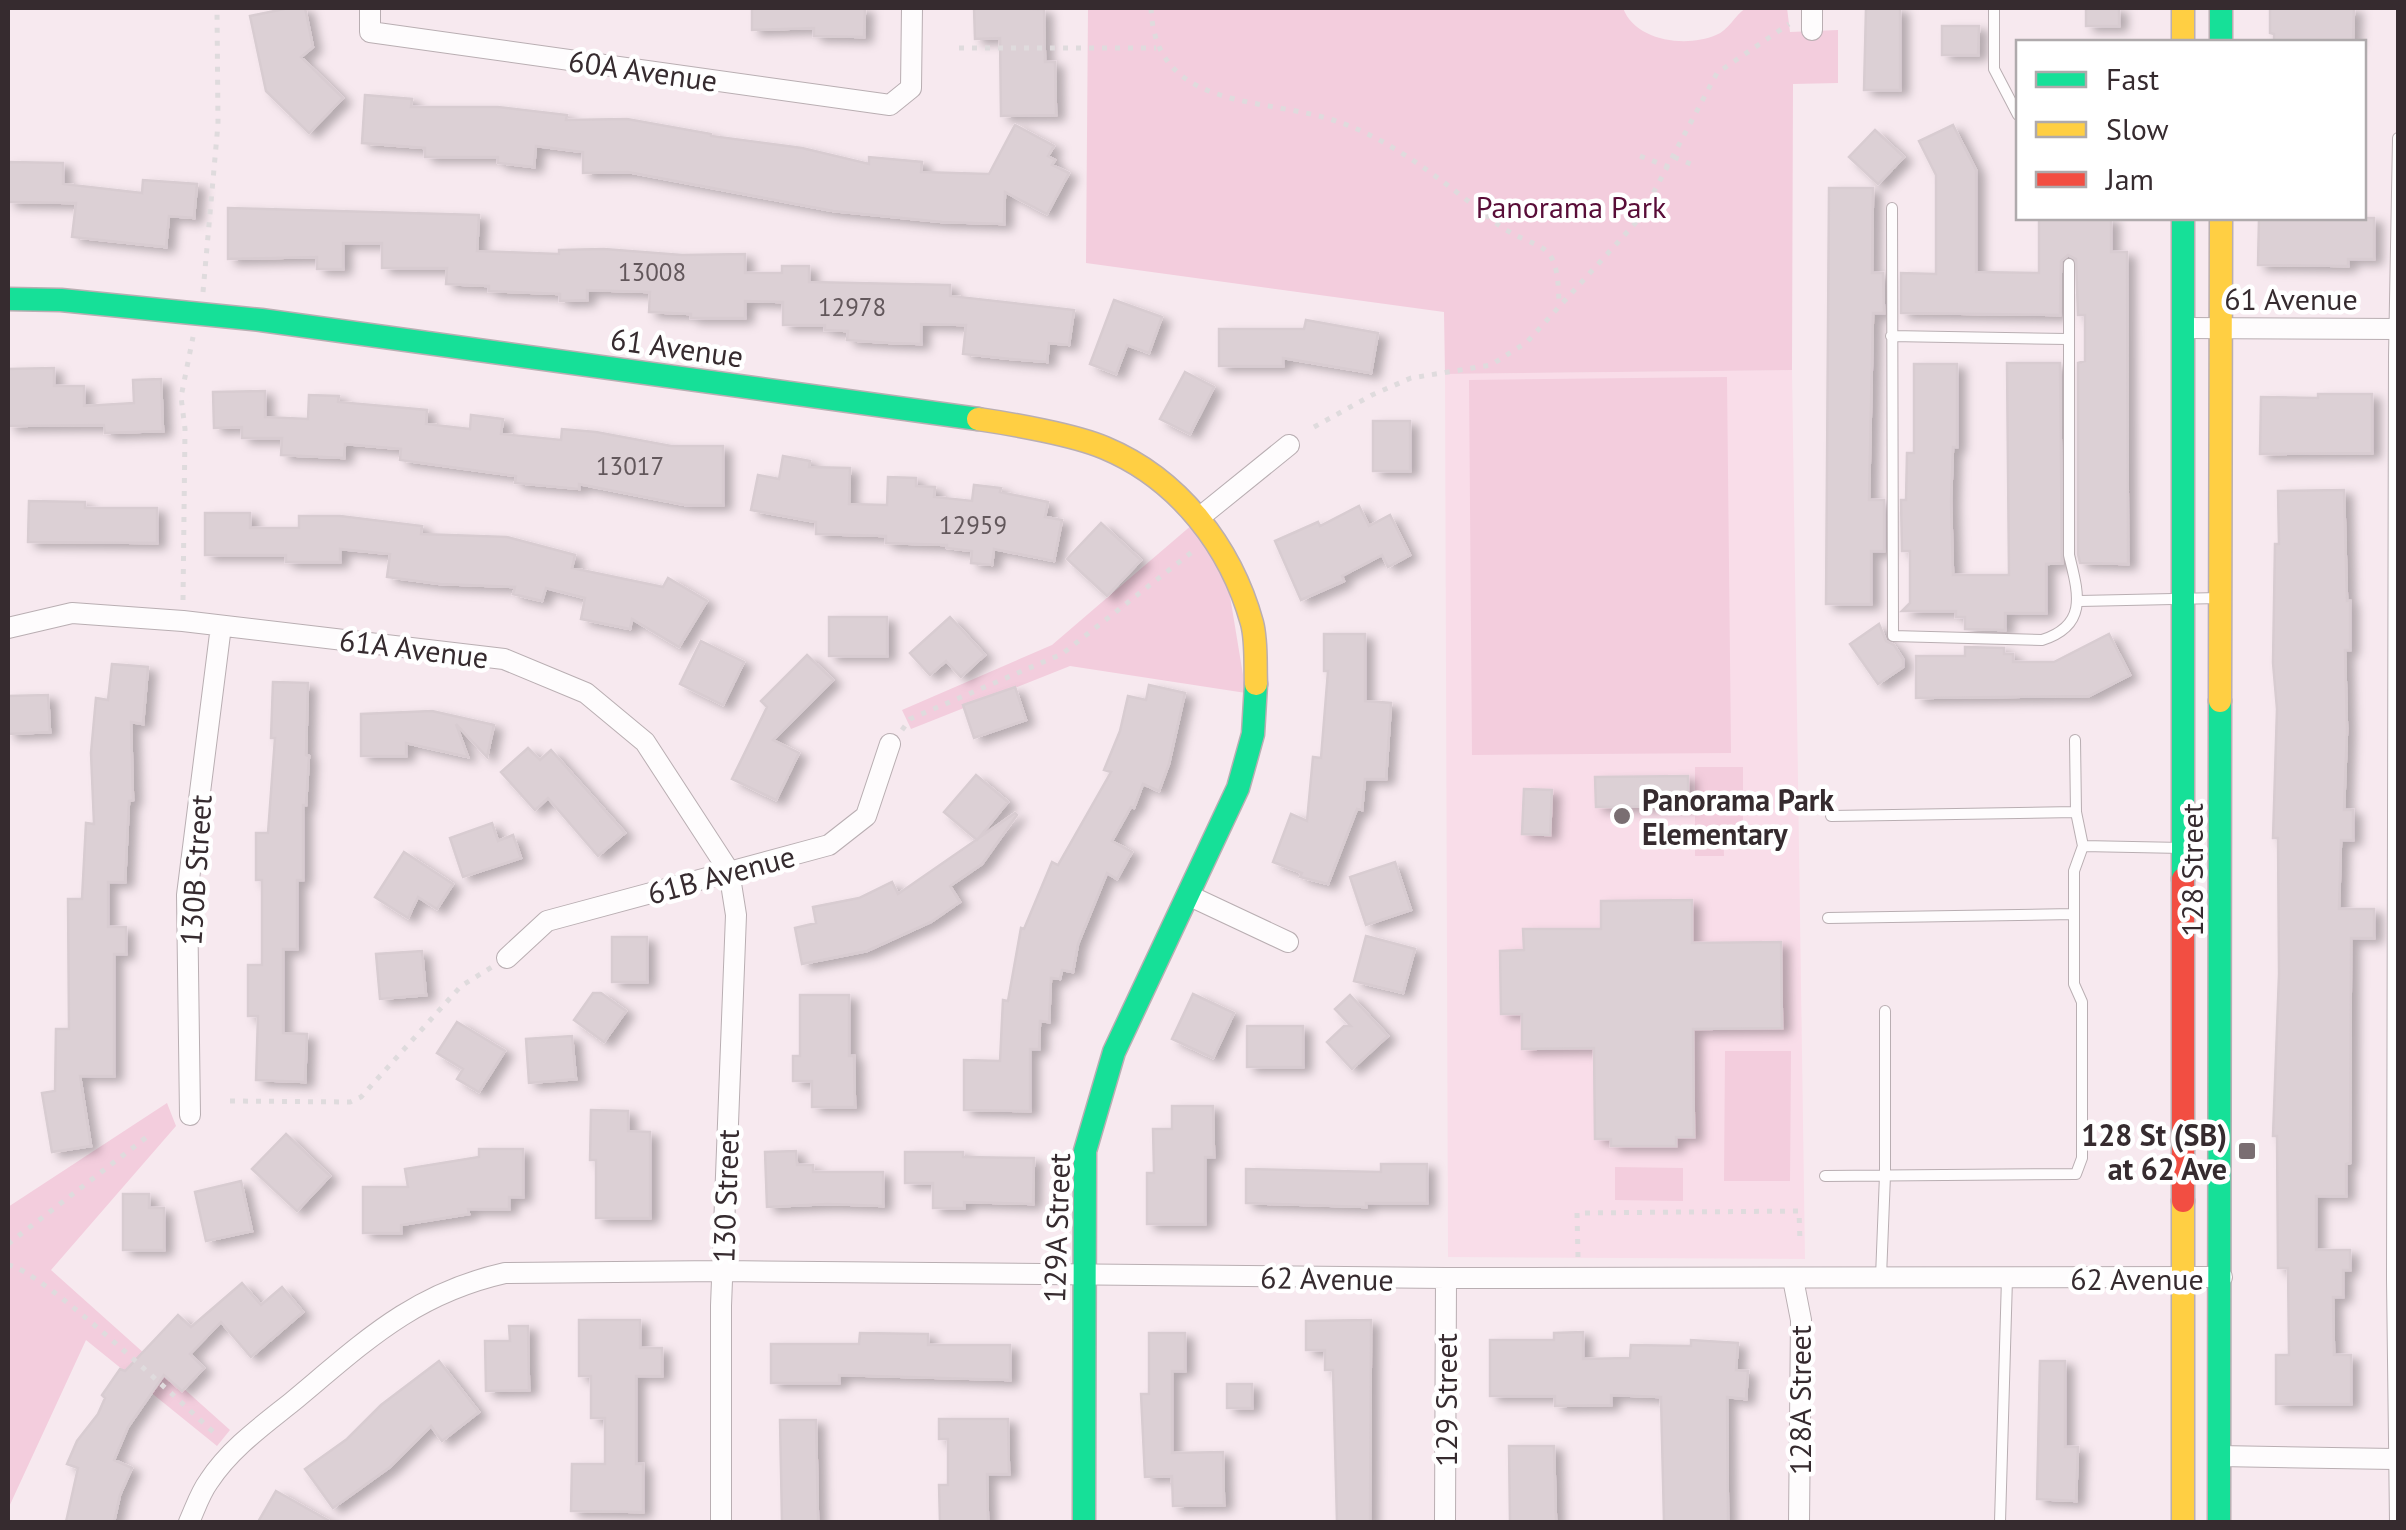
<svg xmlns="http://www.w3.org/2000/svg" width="2406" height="1530" font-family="'PT Sans',sans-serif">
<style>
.built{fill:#f9dde9}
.green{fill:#f3cddd}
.building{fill:#dcd0d5;stroke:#d8ccd1;stroke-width:2.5;filter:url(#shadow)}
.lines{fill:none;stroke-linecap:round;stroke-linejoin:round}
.lane-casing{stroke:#b9aeb2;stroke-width:12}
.street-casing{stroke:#b9aeb2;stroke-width:22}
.fast-casing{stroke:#b9aeb2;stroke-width:25}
.slow-casing{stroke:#b9aeb2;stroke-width:25}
.jam-casing{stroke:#b9aeb2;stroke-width:25}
.path{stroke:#dfdbdd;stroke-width:5;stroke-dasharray:5 8;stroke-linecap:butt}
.lane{stroke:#fefcfd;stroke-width:10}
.street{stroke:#fefcfd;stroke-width:20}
.fast{stroke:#16e098;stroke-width:22}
.slow{stroke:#ffcf43;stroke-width:22}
.jam{stroke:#f24e42;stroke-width:22}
.poi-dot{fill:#7a6e72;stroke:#fff;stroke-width:4}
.labels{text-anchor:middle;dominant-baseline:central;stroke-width:9;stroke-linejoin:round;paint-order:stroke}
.number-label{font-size:25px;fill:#62575b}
.street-label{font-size:30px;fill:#362b2f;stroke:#fff}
.park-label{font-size:30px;fill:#590d38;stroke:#fff}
.poi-label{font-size:30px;font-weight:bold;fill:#362b2f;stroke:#fff;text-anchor:start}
</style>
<defs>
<filter id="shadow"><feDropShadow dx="8" dy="5" stdDeviation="5" flood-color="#0004"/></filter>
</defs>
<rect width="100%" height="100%" fill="#f7e9ef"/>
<!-- built -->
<path class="built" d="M1792 370 1805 1259 1448 1257 1445 374Z"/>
<!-- green -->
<path class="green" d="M1088 8H1623C1635 41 1686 48 1716 35 1728 31 1735 15 1746 8H1787L1790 32 1838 30V83L1793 84 1792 370 1445 374 1444 312 1086 263Z
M1727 377 1731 753 1472 755 1469 380Z
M1193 524 1227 578 1246 693 1070 666 911 729 902 710 1052 645Z
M1695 767H1743V825H1723L1724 856H1695Z
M1725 1051H1791L1790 1181H1724Z
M167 1103 176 1126 51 1270 230 1430 217 1446 86 1340 8 1509V1207Z
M1615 1167 1683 1168V1201L1615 1200Z"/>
<!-- building -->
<path class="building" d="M289 8H305L313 47 301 57 343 98 309 133 266 91 250 16Z
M752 8H865L864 37 814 36V28L752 30Z
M974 8 1044 9 1045 62H1055L1056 115 1001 116 1000 38 975 39Z
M1866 8H1900V90H1864Z
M2086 8H2119V26H2086Z
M2270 8H2354L2353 42H2274V34L2270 33Z
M1942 26H1979L1978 55H1942Z
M365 95 412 99 411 107H498L567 115 566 120 627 119 711 134V136L802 148 869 164V157L922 162 921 172 989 174 1015 125 1054 146 1048 156 1055 160 1052 165 1069 173 1047 214 1005 192 1004 224 942 222 833 211 628 172 583 173V152L536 146 534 167 498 163V157H425V148L362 143Z
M1953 125 1976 170V272L2039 273V218H2111V252H2127L2128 564 2080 563 2078 554V363L2085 361V315H2078L2076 259 2068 255 2061 261 2060 315 1901 313V273L1936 274V175L1919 141Z
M1875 130 1904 157 1878 184 1849 157Z
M8 162 63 163V184L142 193 143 180 197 184 194 218 169 216 166 247 72 237 76 203 8 202Z
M1829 188H1873L1872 273H1883L1884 313H1873L1869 500H1884V551H1871V604H1826Z
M228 208 479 215 477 251 559 254V250L604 249 682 255 745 254V273H782V266H809V282L950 285V296L1074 310 1069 345 1049 343 1047 362 1011 359 963 354 966 325 921 324V344L891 343 847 340 848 331 825 330V325H783V302L745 301V318H691V314L649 312 650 292 587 290V300L560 301V294L489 291V286L446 284 447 268H382V243H343V269H317V257L228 259Z
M2259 218H2374V259H2348V266L2258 265Z
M1114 300 1162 317 1149 353 1127 345 1116 374 1090 364Z
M1306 320 1378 333 1371 373 1283 358V366H1219V329H1304Z
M2007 363H2060L2062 563 2046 564V613H2005V630L1965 629V617H1956V611H1902L1910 603V551H1902L1901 500H1906L1907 453H1914V364H1957V447H1953L1951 501 1953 575H2009Z
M54 368V386H84V406L134 403 133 380 161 379 163 431 105 433 104 425 8 426V369Z
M1185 372 1214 387 1190 434 1160 419Z
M265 391V417L308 419 309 395 339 396 338 402 427 410 426 424 470 429 471 415 503 419 501 434 561 440 562 429 596 432 671 446H723V505H685L579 484V489L515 483 516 476 400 460 401 449 345 444 344 458 281 455 282 438H242V427L214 428 213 392Z
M2318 394H2372V453L2260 454 2261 397 2318 398Z
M1373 421H1410V471H1373Z
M783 456 810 461 809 467 850 468 849 504 887 505 888 477 916 478V486L935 487 934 497 972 501 974 485 1001 488 1000 492 1048 502 1045 517 1062 520 1054 561 994 549 992 565 971 563 972 551 947 548V545L886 543V536L816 534V522L751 510 758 475 779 479Z
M2344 490 2347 601H2350V650H2345L2347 730 2344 810H2353V840H2341L2339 909H2374V938H2351L2350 1163 2346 1164V1196H2316V1250H2350V1270H2343V1297H2333L2334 1355H2351V1404H2276V1355H2289L2288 1268H2278L2277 1136H2273L2279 974 2278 838H2273L2277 709 2273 663 2275 544H2279L2278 491Z
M29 501 85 502V508H157V543L28 542Z
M1359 506 1369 526 1390 515 1410 555 1388 567 1382 555 1342 576 1344 581 1301 600 1275 541 1318 522 1320 526Z
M205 513H250V528H299V516H340L422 526 421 534 507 537 575 555 572 568 663 587 668 578 707 601 679 647 632 619 630 629 581 619 585 598 546 588 542 601 513 594 515 587 440 584 387 577 390 554 340 549V562H286V555H205Z
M1101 523 1141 560 1107 596 1067 559Z
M829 617H887V656H829Z
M950 617 985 655 961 677 946 661 930 675 910 653Z
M1879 624 1886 641 1894 645 1903 659V667L1878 684 1850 644Z
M1324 634H1365V701L1391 703 1386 779H1365L1362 810 1357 809 1328 884 1300 877 1302 873 1273 862 1291 814 1307 821 1313 757 1321 758 1328 671H1324Z
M2109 634 2130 675 2089 696 1916 698V656H1965V647L2004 648V654H2013V662H2054Z
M701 641 744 662 723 705 680 684Z
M807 655 833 680 773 740 799 753 776 800 732 779 767 707 761 701Z
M112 664 148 667 143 724 131 722 133 800 129 801 125 882H108V927H126V954H114V1076H80L91 1146 52 1152 42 1093 55 1091 56 1029H69L68 899H82L86 823 94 824 91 753 96 698 108 700Z
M273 682 308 683 306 755 309 756 306 805H303V880H297V949H283V1033L307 1034 305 1082 256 1080 258 1016H248V965H262V880H256V833H268L275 738H271Z
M1149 685 1185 693 1169 764 1159 791 1143 784 1134 808 1131 807 1112 841 1132 852 1117 879 1107 873 1078 944 1073 972 1062 970 1060 979 1051 978 1049 1022 1040 1021 1039 1049H1030V1111L964 1110V1060L1000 1061 1003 1000 1008 1001 1021 928 1024 929 1052 862 1058 865 1111 772 1104 770 1120 731 1128 696 1146 700Z
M1015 687 1026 720 974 738 963 705Z
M48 695 50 732 8 734V696Z
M432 711 494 725 487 757 456 724 468 757 406 743V756H361V714Z
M528 748 540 760 551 750 625 833 598 856 548 798 535 810 501 772Z
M976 775 1008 802 977 840 944 812Z
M1688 776V806L1596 807 1595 777Z
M1524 789 1552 790 1550 835 1522 834Z
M1015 813 1017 815 982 864 950 886 960 902 931 922 867 951 802 964 795 928 816 923 813 907 859 898 892 882 898 894Z
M492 823 498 841 513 835 521 858 463 877 450 838Z
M404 852 453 884 437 909 418 897 408 918 375 897Z
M1395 862 1411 910 1366 925 1350 877Z
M1692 900V943L1781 942 1782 1028 1693 1029 1694 1137H1676V1146H1611V1139H1595L1594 1048 1522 1049V1014H1501L1500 951 1524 950 1523 929H1601V901Z
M1366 936 1415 949 1403 993 1354 981Z
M612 937H647V982H612Z
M422 951 426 995 380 999 376 954Z
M593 993H601L626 1011 604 1042 574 1020Z
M1193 994 1234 1013 1213 1058 1172 1039Z
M800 995H849V1056H854L855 1107H812V1081H793V1056H800Z
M1350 995 1388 1036 1352 1069 1327 1042 1344 1026H1351L1335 1009Z
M457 1022 505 1051 479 1092 457 1079 463 1069 437 1053Z
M1247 1026H1303V1067H1247Z
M572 1036 576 1079 529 1083 526 1039Z
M1172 1106H1213L1214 1157H1205V1224H1147V1173H1154L1153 1129H1172Z
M591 1110 628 1111V1131L650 1132V1218H596V1160H590Z
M286 1134 330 1176 297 1211 252 1169Z
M479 1149H523V1197H509V1209H468L469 1214 401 1225V1233H363V1187H408L405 1169 479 1157Z
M796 1151 797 1165H813V1172H883V1206L828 1204 767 1207 765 1152Z
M905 1152H963V1157L1034 1158 1033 1204 964 1202V1208H933V1183H905Z
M1381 1164H1427V1203H1366V1207L1246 1203V1169L1381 1172Z
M241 1181 252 1231 206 1241 195 1192Z
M123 1194H149V1208H164V1250H123Z
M242 1283 261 1305 282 1287 303 1312 251 1357 221 1322 190 1354 204 1368 182 1391 164 1375 128 1427 114 1460 132 1468 120 1495 114 1522H66L78 1468 67 1464 77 1441 98 1414 105 1398 102 1395 120 1369 125 1371 178 1315 191 1327Z
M579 1320H640V1348H662V1376H636V1464H643V1512L571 1511 572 1464H605V1418H591V1376H579Z
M1371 1320 1370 1522H1337L1333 1370H1325V1350H1306V1321Z
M509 1326H528L529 1390 486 1391 485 1341H510Z
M1583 1332V1359L1630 1358 1631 1345 1691 1346V1340L1738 1343 1736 1370 1748 1371 1746 1399 1727 1397 1728 1522H1664L1661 1397 1611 1395V1405L1555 1406V1396H1490V1340H1554V1333Z
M860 1333 928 1334V1345H1010V1380L839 1375V1383H771V1344H859Z
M1149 1333H1185V1371H1172V1453L1223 1452 1224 1505 1173 1506 1172 1476 1145 1477 1141 1394H1149Z
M439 1361 479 1412 442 1441 431 1426 390 1467 333 1508 305 1469 347 1439 381 1405Z
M2040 1361H2065V1447H2078L2076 1501 2037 1499Z
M1227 1384H1252V1408H1227Z
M939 1419H1008L1009 1474H987L988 1522H940L939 1485H948V1439H939Z
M780 1420H816L818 1522H782Z
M1509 1446H1554L1556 1522H1510Z
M276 1491 331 1522H258Z"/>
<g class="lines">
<!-- lane casing -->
<g class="lane-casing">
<path id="lane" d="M1994 8V69L2018 115
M1892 208 1893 636 2042 640C2089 625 2078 592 2069 555V264
M1891 336 2067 339
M2080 601 2219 598
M1831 816 2076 812
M2083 846 2182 848
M1828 918 2074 914
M1825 1176 2076 1174 2082 1158V1002L2074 984V871L2083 846 2076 812 2075 740
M1881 1277 1885 1175V1011
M2000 1522 2007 1278
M2395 1522 2392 1280 2394 356 2398 138"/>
</g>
<!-- street casing -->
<g class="street-casing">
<path id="street" d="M370 8V32L890 105 911 88 912 8
M1812 30V8
M2183 328 2398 329
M1200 517 1289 445
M8 628 72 613 183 621 504 659 586 693 645 742 729 871 736 915 721 1306V1522
M1190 896 1288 942
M507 958 547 921 829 845 866 816 890 744
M190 1115 187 895 221 626
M1793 1279 1801 1320 1799 1522
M2219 1456 2394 1459
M189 1522C195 1509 200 1493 209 1481 230 1449 262 1426 292 1402 363 1343 412 1294 505 1273L722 1271 1446 1278 2222 1277
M1445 1522 1446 1278"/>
</g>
<!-- fast casing -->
<g class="fast-casing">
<path id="fast" d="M2221 8V42
M2183 218V879
M8 299 61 300 261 320 978 419
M1084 1522 1085 1151 1114 1052 1238 788 1253 734 1256 684
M2219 1522 2220 701"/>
</g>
<!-- slow casing -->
<g class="slow-casing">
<path id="slow" d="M2183 8V42
M978 419C1012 424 1075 435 1105 448 1179 479 1231 547 1252 623 1257 642 1255 665 1256 684
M2220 701 2221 218
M2183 1201V1522"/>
</g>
<!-- jam casing -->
<g class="jam-casing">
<path id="jam" d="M2183 879V1201"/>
</g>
<!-- path -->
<path class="path" d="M1151 8C1155 113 1266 96 1339 122 1396 142 1445 183 1492 220 1539 257 1558 230 1559 305
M959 48H1156
M1640 156 1669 167
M1674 157 1693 165
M203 292 218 124 217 8
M1314 427 1372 395 1411 378 1491 365 1527 342 1640 218 1717 73 1789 24
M183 600 185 429 181 397 193 337
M902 730 910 719 1062 654 1192 552
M230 1101 350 1102 361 1097 461 986 492 967
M8 1244 152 1133
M1578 1257 1577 1213 1799 1211 1800 1241
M8 1265C40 1268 185 1407 218 1436"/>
<!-- lane -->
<use href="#lane" class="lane"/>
<!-- street -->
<use href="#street" class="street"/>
<!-- fast -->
<use href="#fast" class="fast"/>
<!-- slow -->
<use href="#slow" class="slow"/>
<!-- jam -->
<use href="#jam" class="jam"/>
</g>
<!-- markers -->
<g class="poi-dot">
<circle cx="1622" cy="816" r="10"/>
<rect x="2237" y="1141" width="20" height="20" rx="5"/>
</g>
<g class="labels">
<!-- number labels -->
<g class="number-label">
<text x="652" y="272">13008</text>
<text x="852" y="307">12978</text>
<text x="630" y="466">13017</text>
<text x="973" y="525">12959</text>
</g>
<!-- street labels -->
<g class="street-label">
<text transform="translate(643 70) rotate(8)">60A Avenue</text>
<text x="2291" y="298">61 Avenue</text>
<text transform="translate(677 347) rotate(8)">61 Avenue</text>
<text transform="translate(414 648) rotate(7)">61A Avenue</text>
<text transform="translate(195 870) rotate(-86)">130B Street</text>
<text transform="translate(2191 870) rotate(-90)">128 Street</text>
<text transform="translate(721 874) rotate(-15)">61B Avenue</text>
<text transform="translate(725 1196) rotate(-88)">130 Street</text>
<text transform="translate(1056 1228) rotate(-88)">129A Street</text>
<text transform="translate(1327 1278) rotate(1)">62 Avenue</text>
<text x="2137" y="1278">62 Avenue</text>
<text transform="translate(1445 1400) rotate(-90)">129 Street</text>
<text transform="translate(1799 1400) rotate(-90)">128A Street</text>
</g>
<!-- park labels -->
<g class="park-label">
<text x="1571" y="206">Panorama Park</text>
</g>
<!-- poi labels -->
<g class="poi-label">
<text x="1642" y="799">Panorama Park<tspan x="1642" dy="34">Elementary</tspan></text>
<text x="2227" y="1134" text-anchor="end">128 St (SB)<tspan x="2227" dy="34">at 62 Ave</tspan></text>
</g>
</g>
<!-- border -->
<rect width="2406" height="1530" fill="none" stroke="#362b2f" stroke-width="20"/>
<!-- legend -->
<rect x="2016" y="40" width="350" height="180" fill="#ffffff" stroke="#afaaac" stroke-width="2.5"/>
<rect x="2036" y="72" width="50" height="15" fill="#16e098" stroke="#afaaac" stroke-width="2.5"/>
<text x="2106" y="90" font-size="30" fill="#362b2f">Fast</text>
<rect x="2036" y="122" width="50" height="15" fill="#ffcf43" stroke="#afaaac" stroke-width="2.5"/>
<text x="2106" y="140" font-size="30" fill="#362b2f">Slow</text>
<rect x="2036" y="172" width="50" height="15" fill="#f24e42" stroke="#afaaac" stroke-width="2.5"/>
<text x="2106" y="190" font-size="30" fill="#362b2f">Jam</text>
</svg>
